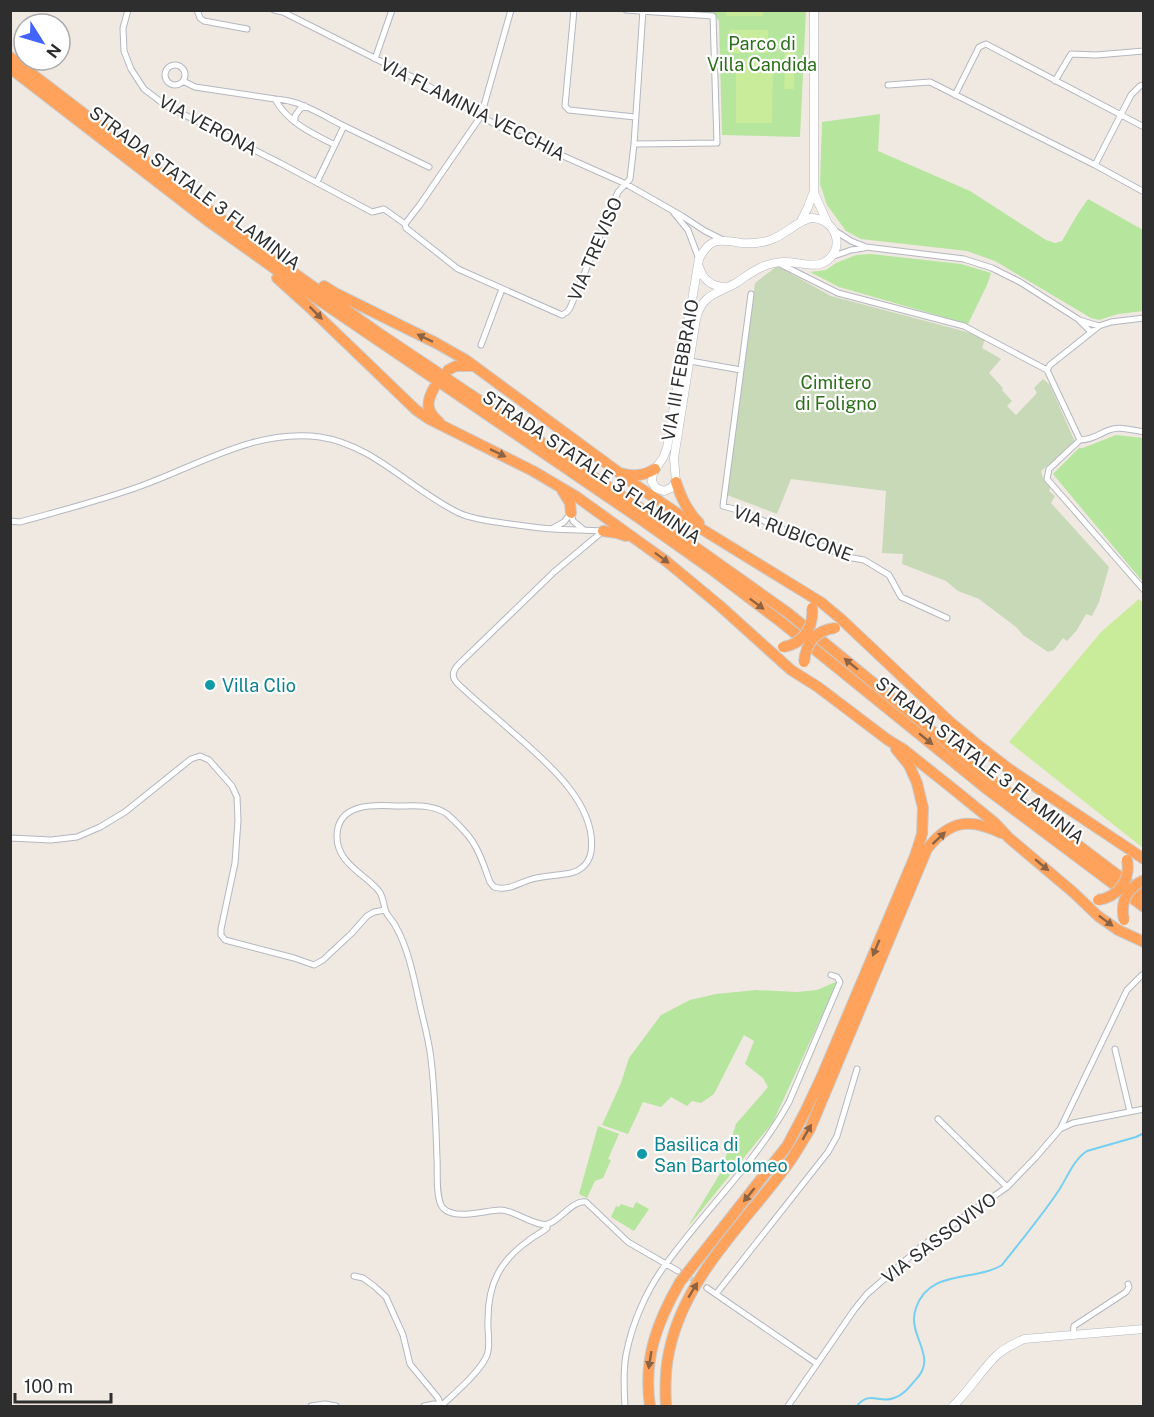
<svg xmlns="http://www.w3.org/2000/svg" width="1154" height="1417" font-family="'Public Sans',sans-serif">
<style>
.green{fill:#b6e59e}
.cemetery{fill:#c8d9b8}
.pitch{fill:#c9ec9a}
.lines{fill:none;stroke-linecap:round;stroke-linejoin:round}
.stream{stroke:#75cff0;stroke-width:2}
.street-tunnel{stroke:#c8c4bd;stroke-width:5;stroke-dasharray:5 2.5;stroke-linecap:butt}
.street-casing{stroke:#b4b7c1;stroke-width:7}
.secondary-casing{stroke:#b4b7c1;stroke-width:9}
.highway-casing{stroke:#c9c9c9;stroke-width:12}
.street{stroke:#fff;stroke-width:5}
.secondary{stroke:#fff;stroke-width:8}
.highway{stroke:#ffa35c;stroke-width:10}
.highway-bridge-casing{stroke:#c9c9c9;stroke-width:12;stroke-linecap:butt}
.highway-bridge{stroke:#ffa35c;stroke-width:10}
.oneway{fill:#8c6343}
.culture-dot{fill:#0f9aa8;stroke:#fff;stroke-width:2}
.labels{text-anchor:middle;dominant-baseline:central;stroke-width:4.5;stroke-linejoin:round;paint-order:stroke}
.park-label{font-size:18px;fill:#2c6e1b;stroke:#fff}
.street-label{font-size:18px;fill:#2e2e2e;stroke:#fff}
.culture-label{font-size:18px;fill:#0d838f;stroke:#fff;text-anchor:start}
</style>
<rect width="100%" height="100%" fill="#efe9e1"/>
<!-- green -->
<path class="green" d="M708 10 806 11 800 137 722 135 719 21 715 15 708 13Z
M880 114 878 151 970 191 1046 240 1055 243 1062 241 1077 215 1088 199 1143 230V311L1118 314 1099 320 1091 318 995 261 967 251 861 239 846 231 827 205 820 184 822 122Z
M871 254 961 264 991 273 987 285 968 324 839 287 810 272 826 270 836 263 856 255Z
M1116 435 1143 438V582L1053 474 1079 448H1083Z
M838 981 773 1122 687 1228 721 1172 736 1124 768 1087 763 1078 745 1064 754 1041 744 1035 714 1094 701 1103 692 1101 687 1106 671 1097 661 1107 643 1102 628 1134 602 1125 621 1083 629 1058 661 1015 690 1000 716 994 756 990 797 992 817 990Z
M598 1126 619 1134 608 1159 611 1160 603 1178 595 1181 587 1198 579 1194Z
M636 1202 649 1209 634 1231 611 1217 616 1206 619 1207 621 1204 633 1208Z"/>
<!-- cemetery -->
<path class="cemetery" d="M777 266 831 296 971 333 985 339 982 348 1001 359 989 373 1003 388 1002 390 1012 401 1007 406 1016 415 1037 393 1034 388 1043 379 1050 385 1075 442 1041 471 1044 481 1051 487 1049 491 1055 496 1051 503 1109 567 1099 602 1092 616 1086 614 1077 630 1067 641 1063 638 1054 650 1048 652 1023 635 1016 627 979 599 958 591 946 581 902 564 903 554 882 553 886 491 791 479 777 514 727 495 755 283Z"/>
<!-- pitch -->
<path class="pitch" d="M726 11H763V16H726Z
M729 30H768V53H729Z
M785 47H794V66H784Z
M736 59 773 60 772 123H736Z
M785 70H794V89H784Z
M1139 599 1144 604 1143 848 1009 742 1101 632Z"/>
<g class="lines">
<!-- stream -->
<path class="stream" d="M857 1406C869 1390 880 1404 894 1398 904 1395 911 1385 918 1377 937 1355 906 1334 916 1308 929 1269 974 1282 1002 1265 1020 1242 1040 1218 1057 1193 1067 1179 1072 1161 1087 1151L1136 1137 1144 1133"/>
<!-- street-tunnel -->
<path class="street-tunnel" d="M678 1271 707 1288"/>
<!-- street casing -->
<g class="street-casing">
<path id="street" d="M128 10 123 28 124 51 131 69 144 89 165 105 280 163 372 212 384 209 405 224
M197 10 200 18 204 21 247 29
M274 10 283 12 416 79 507 131 626 184 682 216 705 231 723 240
M511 10 481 116 419 206 405 224 406 228 458 269 562 315 567 312 570 308 618 192 630 179 634 144 643 10
M574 10 565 106 569 110 635 117
M626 10 713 16 717 143 634 144
M375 59 392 10
M165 75a10 10 0 1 1 20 0a10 10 0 1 1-20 0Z
M183 81 195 87 275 99C300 100 322 115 344 126
M1055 81 1071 54 1096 55 1144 51
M888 85 930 82 1095 165 1144 192
M955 95 979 47 986 44 1144 127
M275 99C287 122 313 134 335 145
M295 122V116L300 109 305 106
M1095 165 1131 95 1140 86 1144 85
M317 182 344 126 429 167
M674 213 688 230 699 259
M834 230 851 241 866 247 964 259 992 268 1020 282 1078 319 1091 332
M831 257 851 250 864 248
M780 264 838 293 964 326 1047 370
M751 294 723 506 741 511 847 557 864 560 889 575 901 597 947 618
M1144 318 1111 322 1099 326 1050 365 1047 370 1080 440 1049 469 1047 479 1144 590
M1079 320 1099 326
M481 345 502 289
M690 361 741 370
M1080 440C1092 440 1099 434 1109 430 1120 426 1132 430 1144 432
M571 513 573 521 584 530
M10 521 20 522C59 511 99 501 138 487 196 467 255 428 320 437 374 445 411 490 459 513 472 519 488 521 503 523 519 525 536 528 553 529 569 530 586 530 603 531
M553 528 564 522 571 513
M603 531 554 572 459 664C452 671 451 677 458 684 475 700 493 715 510 730 543 759 598 803 591 852 589 865 578 873 565 874 553 876 541 876 529 880 517 884 507 891 494 887L490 882C485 869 481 855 474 844 469 835 455 821 447 814 433 804 415 806 398 806 376 805 338 802 337 835 336 863 364 873 379 891 384 898 383 905 386 912 389 918 394 922 396 927 408 948 414 978 419 1001 423 1020 429 1040 431 1059 435 1092 436 1125 437 1159 438 1170 435 1199 443 1208 456 1221 485 1210 501 1210 514 1210 537 1228 548 1224 561 1220 572 1200 586 1202L628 1242 678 1271
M10 838 51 840 77 837 100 827 125 812 191 759 200 756 209 760 232 786 237 797 238 820 235 863 221 929V935L225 940 294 958 314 965 323 960 352 933 367 916 374 912 385 910
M1115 1049 1130 1112
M938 1119 1007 1187
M1060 1129 1127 990 1142 975 1144 976
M354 1276 363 1278 374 1286 386 1297 403 1335 410 1364 438 1398 441 1406C454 1394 481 1371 487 1355 491 1346 487 1329 488 1319 488 1284 500 1261 528 1241 534 1236 541 1233 547 1228V1224
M707 1288 816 1363
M716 1294 828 1152 837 1136 857 1069
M1073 1335 1074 1326 1126 1292 1129 1287 1128 1284
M311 1406 325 1404 336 1406
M424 1406 434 1404 442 1406
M625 1406C624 1390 623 1371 626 1355 632 1323 647 1289 666 1264 706 1209 756 1162 789 1102L840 982 837 977 831 975
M788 1406 854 1310 867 1294 922 1246 1007 1187 1036 1157 1060 1129 1073 1123 1144 1109"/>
</g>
<!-- secondary casing -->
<g class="secondary-casing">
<path id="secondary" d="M814 193 827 222
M811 218C837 218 847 251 823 263 812 268 795 261 782 262 763 263 751 273 736 283 717 294 702 294 696 319L674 458 676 482 671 488 664 491 656 488 652 482 653 472 663 458 667 448 699 259C710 236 721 240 742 243 752 244 761 243 770 240 786 235 796 221 811 218Z
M801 221 808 207 814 191V10
M699 267C703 279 710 286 724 287
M953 1406C969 1391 980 1372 996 1356 1004 1348 1014 1344 1024 1339L1144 1329"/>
</g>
<!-- highway casing -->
<g class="highway-casing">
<path id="highway" d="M10 57 267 254 380 334 643 510 788 613 993 781 1144 895
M10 68 208 221 313 296 639 518 711 569 781 622 988 790 1144 907
M277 278 308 306 416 410 429 419 533 471 577 497 638 541 666 561 719 605 791 670 818 687 888 740 903 749 957 792 995 823 1009 838 1074 893 1098 916 1118 930 1144 942
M324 286 335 293 436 343 466 360 640 488 687 520 822 603 841 619 949 721 978 745 1009 769 1144 859
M448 370 456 366H472
M434 388C426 402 426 411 439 422
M620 473C633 477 644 476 655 469
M676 482C681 498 687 511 699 523
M562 490 570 503 571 513
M603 531 617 533 626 536
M650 1406C643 1359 657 1322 680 1282L787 1146 805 1112 822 1076 915 856 922 834 923 808 917 783 909 765 896 749
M666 1406C665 1388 665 1370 669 1352 684 1277 745 1223 788 1164 796 1153 803 1140 810 1129L927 849C949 821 969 817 1001 833"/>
</g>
<!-- street -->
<use href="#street" class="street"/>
<!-- secondary -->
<use href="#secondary" class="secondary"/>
<!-- highway -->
<use href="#highway" class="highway"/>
<!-- highway-bridge casing -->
<g class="highway-bridge-casing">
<path id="highway-bridge" d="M783 647C803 644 814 627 812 608
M804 662C806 643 816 630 835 628
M1098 900C1118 897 1131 880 1127 860
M1124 920C1120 902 1127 888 1144 880"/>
</g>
<!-- highway-bridge -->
<use href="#highway-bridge" class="highway-bridge"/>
</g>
<!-- one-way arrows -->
<defs><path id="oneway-solid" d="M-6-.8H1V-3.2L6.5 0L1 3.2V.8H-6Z" transform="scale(1.5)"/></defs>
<g class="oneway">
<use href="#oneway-solid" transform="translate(316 313) rotate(45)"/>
<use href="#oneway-solid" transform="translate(425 338) rotate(-154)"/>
<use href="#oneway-solid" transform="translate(498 453) rotate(26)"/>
<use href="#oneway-solid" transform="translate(662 558) rotate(37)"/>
<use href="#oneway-solid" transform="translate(757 604) rotate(37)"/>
<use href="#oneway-solid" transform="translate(851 664) rotate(-141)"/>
<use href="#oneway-solid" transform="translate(926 739) rotate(39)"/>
<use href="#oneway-solid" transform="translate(939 838) rotate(-43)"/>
<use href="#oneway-solid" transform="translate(1042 865) rotate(40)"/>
<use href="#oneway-solid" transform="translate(1106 921) rotate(37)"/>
<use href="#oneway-solid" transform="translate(876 948) rotate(113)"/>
<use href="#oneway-solid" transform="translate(807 1132) rotate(-60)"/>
<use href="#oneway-solid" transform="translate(749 1195) rotate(129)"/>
<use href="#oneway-solid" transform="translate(693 1290) rotate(-59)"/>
<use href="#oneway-solid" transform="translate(650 1360) rotate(99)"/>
</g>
<!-- markers -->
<g class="culture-dot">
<circle cx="210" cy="685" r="6"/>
<circle cx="642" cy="1154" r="6"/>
</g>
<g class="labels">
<!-- park labels -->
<g class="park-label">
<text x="762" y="43">Parco di<tspan x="762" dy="21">Villa Candida</tspan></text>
<text x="836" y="382">Cimitero<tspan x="836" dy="21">di Foligno</tspan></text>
</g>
<!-- street labels -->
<g class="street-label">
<text transform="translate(473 109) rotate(27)">VIA FLAMINIA VECCHIA</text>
<text transform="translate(208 125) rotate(28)">VIA VERONA</text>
<text transform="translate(195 188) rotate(37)">STRADA STATALE 3 FLAMINIA</text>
<text transform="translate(595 249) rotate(-67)">VIA TREVISO</text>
<text transform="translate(680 370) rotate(-80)">VIA III FEBBRAIO</text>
<text transform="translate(592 467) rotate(34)">STRADA STATALE 3 FLAMINIA</text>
<text transform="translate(793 533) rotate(21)">VIA RUBICONE</text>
<text transform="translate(980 760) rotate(38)">STRADA STATALE 3 FLAMINIA</text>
<text transform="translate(939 1238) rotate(-37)">VIA SASSOVIVO</text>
</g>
<!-- culture labels -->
<g class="culture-label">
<text x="222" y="685">Villa Clio</text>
<text x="654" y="1144">Basilica di<tspan x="654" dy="21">San Bartolomeo</tspan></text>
</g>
</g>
<!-- border -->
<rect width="1154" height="1417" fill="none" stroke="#2e2e2e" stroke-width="24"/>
<!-- north arrow -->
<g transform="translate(42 42) rotate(127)"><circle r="28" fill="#ffffff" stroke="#ababab" stroke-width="1.5"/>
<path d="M0-4.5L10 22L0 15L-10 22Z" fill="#4264fb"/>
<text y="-9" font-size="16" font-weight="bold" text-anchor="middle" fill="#2e2e2e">N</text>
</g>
<!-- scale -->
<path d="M15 1393v9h96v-9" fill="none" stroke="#2e2e2e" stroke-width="3"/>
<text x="24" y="1393" font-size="18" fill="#2e2e2e" stroke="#ffffff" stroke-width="4.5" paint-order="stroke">100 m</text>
</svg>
